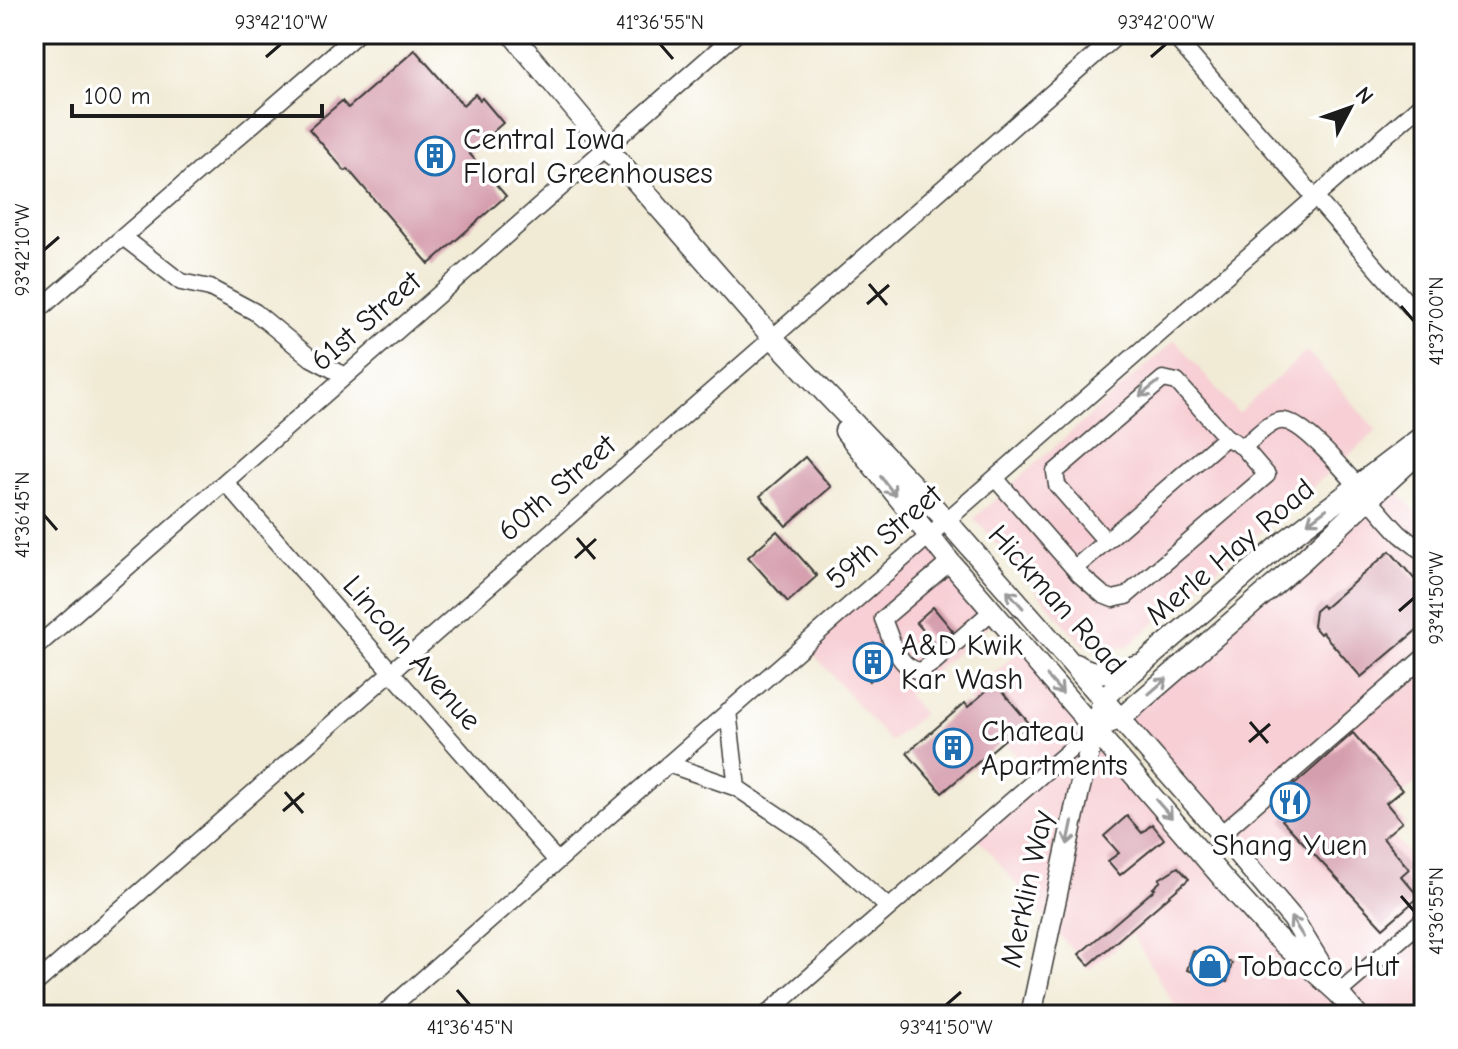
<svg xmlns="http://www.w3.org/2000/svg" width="1458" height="1049" font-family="'Comic Neue',sans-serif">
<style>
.built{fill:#f7cfd4}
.building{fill:#d59eae}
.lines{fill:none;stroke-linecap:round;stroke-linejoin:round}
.minor-casing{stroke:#3c3b38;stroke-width:19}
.major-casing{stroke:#3c3b38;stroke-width:23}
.minor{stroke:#fff;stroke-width:16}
.major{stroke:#fff;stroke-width:20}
.oneway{stroke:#999}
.ticks{fill:none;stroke:#1c1c1c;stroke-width:3}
.labels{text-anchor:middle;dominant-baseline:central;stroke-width:7;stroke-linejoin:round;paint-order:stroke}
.poi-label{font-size:30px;fill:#1c1c1c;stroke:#fff;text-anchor:start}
.street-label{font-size:30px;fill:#1c1c1c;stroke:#fff}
.neatline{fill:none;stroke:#1c1c1c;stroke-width:3}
.ticks-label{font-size:20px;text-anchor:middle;fill:#1c1c1c}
</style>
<rect width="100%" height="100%" fill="#fff"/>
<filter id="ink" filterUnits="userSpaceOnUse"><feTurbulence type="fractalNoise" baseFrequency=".0125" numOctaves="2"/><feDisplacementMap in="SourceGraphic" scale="16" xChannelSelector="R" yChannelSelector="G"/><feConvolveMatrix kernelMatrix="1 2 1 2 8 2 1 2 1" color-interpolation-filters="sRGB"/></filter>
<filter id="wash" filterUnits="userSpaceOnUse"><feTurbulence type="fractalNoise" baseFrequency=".006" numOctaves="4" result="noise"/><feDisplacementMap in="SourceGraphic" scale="32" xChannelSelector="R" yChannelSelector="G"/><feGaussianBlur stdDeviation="1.8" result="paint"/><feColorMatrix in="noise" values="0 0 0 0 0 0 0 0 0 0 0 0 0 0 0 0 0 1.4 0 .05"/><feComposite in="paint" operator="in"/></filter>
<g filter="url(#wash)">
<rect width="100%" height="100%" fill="#f1ebd6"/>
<!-- built -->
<path class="built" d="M1175 340 1238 413 1307 351 1377 431 1128 646 1099 653 1079 641 974 518Z
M1389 481 1424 522V776L1390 805 1406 823 1392 835 1424 873V1015H1180L1132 934 1089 970 974 834 1037 779 967 698 1023 647 1336 991 1293 919 1121 718Z
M928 536 998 618 907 695 923 714 890 742 805 644Z"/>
<g id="blocks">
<!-- building -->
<path class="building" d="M415 50 463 105 475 94 480 100 482 98 503 123 469 153 506 196 429 264 348 169 345 171 309 129 342 101 348 108Z
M805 457 831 487 786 526 760 496Z
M777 531 817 576 788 602 748 557Z
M1390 551 1424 590V624L1361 677 1322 632 1320 634 1313 626 1315 611 1322 605 1324 608Z
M933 607 953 631 936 645 916 622Z
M877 644 890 663 869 681 854 664Z
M995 683 1029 723 1012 738 1010 735 942 793 907 753 965 703 968 707Z
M1353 733 1402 790 1386 803 1402 822 1383 838 1409 869 1401 876 1419 897 1383 928 1282 820 1287 816 1275 802Z
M1127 816 1142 833 1152 824 1164 839 1120 875 1108 861 1119 853 1104 836Z
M1178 867 1189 879 1089 965 1079 954 1155 889 1153 888 1161 881 1159 879Z
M1193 951 1232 963 1227 982 1187 970Z"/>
</g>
</g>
<g filter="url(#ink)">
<use href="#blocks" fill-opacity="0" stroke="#3c3b38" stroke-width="2"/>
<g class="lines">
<!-- minor casing -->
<g class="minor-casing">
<path id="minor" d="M1172 34 1424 322
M123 237 181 282 210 288 255 312 311 358 345 376
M34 314 357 34
M995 478 1079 574 1103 595 1113 599 1126 596 1267 475 1243 447C1254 439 1270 419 1284 421 1311 423 1378 513 1400 534 1408 541 1417 546 1424 554
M225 482 557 861
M1105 540 1057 485 1055 472 1163 379 1177 382 1226 437 1243 447
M950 562 883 619C891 638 897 669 921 671L934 662 992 611
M1075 568 1226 437
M34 649 736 34
M728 711 737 788
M668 764 737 788 809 836 889 908
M1221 834 1424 657
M34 985 1119 34
M1338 993 1424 919
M382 1015 1424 102
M766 1015 1094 729"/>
</g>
<!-- major casing -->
<g class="major-casing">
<path id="major" d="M512 34 606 147 771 336 946 520 1221 834 1293 919 1338 993
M845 431 950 562 1226 882 1274 935 1338 993 1357 1015
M1076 664C1095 677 1116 673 1137 665
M1109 723 1121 718 1302 561 1413 458
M1031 1015 1079 791 1103 698 1285 541 1424 435"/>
</g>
<!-- minor -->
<use href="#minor" class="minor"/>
<!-- major -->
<use href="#major" class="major"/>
</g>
<!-- one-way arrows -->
<defs><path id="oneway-shaft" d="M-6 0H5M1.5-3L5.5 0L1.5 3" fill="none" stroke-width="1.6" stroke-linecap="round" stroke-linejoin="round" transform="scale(2)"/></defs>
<g class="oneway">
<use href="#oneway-shaft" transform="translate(1149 389) rotate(142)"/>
<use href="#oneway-shaft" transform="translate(888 486) rotate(52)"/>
<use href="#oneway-shaft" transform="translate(1317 516) rotate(143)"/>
<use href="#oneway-shaft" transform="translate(1015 599) rotate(-131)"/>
<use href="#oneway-shaft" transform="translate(1055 685) rotate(49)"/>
<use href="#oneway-shaft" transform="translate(1158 686) rotate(-41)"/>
<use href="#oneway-shaft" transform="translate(1164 809) rotate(49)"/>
<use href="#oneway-shaft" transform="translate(1070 833) rotate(102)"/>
<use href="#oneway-shaft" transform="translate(1297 927) rotate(-123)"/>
</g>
</g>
<!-- ticks -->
<path class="ticks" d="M660 44 673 59M266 57 281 44M1151 57 1166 44M44 250 59 237M869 284 887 305M867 304 889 285M1401 306 1414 321M44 515 57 530M577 538 595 559M575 558 596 539M1399 611 1414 598M1250 722 1268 743M1249 742 1270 724M285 792 303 813M283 811 304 793M1401 896 1414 911M457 990 470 1005M946 1005 961 992"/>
<!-- icons -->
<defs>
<g id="building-ring" transform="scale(2)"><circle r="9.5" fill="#fff" stroke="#1f6fb2" stroke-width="1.5"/><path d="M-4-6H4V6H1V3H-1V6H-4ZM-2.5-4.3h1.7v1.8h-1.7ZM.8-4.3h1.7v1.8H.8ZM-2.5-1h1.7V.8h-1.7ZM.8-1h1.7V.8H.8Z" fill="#1f6fb2"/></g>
<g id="restaurant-ring" transform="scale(2)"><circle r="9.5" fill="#fff" stroke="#1f6fb2" stroke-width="1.5"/><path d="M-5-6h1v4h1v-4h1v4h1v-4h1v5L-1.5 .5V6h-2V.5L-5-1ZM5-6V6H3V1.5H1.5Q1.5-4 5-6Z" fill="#1f6fb2"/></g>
<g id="shop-ring" transform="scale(2)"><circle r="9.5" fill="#fff" stroke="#1f6fb2" stroke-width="1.5"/><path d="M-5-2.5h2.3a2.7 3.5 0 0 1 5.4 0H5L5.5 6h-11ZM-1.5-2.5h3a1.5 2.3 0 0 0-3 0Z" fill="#1f6fb2"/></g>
</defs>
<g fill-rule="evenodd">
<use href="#building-ring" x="435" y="156"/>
<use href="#building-ring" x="873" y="662"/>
<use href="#building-ring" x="953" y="748"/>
<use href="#restaurant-ring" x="1290" y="802"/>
<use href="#shop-ring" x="1210" y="966"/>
</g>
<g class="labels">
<!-- poi labels -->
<g class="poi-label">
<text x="463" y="139">Central Iowa<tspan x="463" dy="34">Floral Greenhouses</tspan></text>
<text x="901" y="645">A&amp;D Kwik<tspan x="901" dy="34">Kar Wash</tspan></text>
<text x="981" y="731">Chateau<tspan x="981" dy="34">Apartments</tspan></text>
<text x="1290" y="845" text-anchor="middle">Shang Yuen</text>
<text x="1238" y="966">Tobacco Hut</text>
</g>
<!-- street labels -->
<g class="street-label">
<text transform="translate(366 321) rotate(-41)">61st Street</text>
<text transform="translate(557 488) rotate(-41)">60th Street</text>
<text transform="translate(884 537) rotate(-41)">59th Street</text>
<text transform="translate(1230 552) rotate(-40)">Merle Hay Road</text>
<text transform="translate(1057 600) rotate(48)">Hickman Road</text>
<text transform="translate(412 653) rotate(49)">Lincoln Avenue</text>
<text transform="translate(1027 889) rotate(-78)">Merklin Way</text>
</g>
</g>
<!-- margin -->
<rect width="1458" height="1049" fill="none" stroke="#fff" stroke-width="88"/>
<!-- north arrow -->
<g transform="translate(1350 108) rotate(49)" stroke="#ffffff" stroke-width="6" paint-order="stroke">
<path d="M0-6L14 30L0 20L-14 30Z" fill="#1c1c1c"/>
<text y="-12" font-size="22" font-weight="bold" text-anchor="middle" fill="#1c1c1c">N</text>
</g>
<!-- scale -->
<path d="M72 104v12h250v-12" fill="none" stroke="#1c1c1c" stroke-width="4"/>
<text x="84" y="104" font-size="24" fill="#1c1c1c" stroke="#ffffff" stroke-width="6" paint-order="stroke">100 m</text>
<rect x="44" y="44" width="1370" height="961" class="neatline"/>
<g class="ticks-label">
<text x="281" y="29">93°42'10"W</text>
<text x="660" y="29">41°36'55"N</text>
<text x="1166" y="29">93°42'00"W</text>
<text transform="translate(22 250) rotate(-90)" y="7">93°42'10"W</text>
<text transform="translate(1436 321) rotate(-90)" y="7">41°37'00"N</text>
<text transform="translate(22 515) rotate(-90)" y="7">41°36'45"N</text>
<text transform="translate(1436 598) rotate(-90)" y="7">93°41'50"W</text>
<text transform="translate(1436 911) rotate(-90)" y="7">41°36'55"N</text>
<text x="470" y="1034">41°36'45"N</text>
<text x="946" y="1034">93°41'50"W</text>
</g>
</svg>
